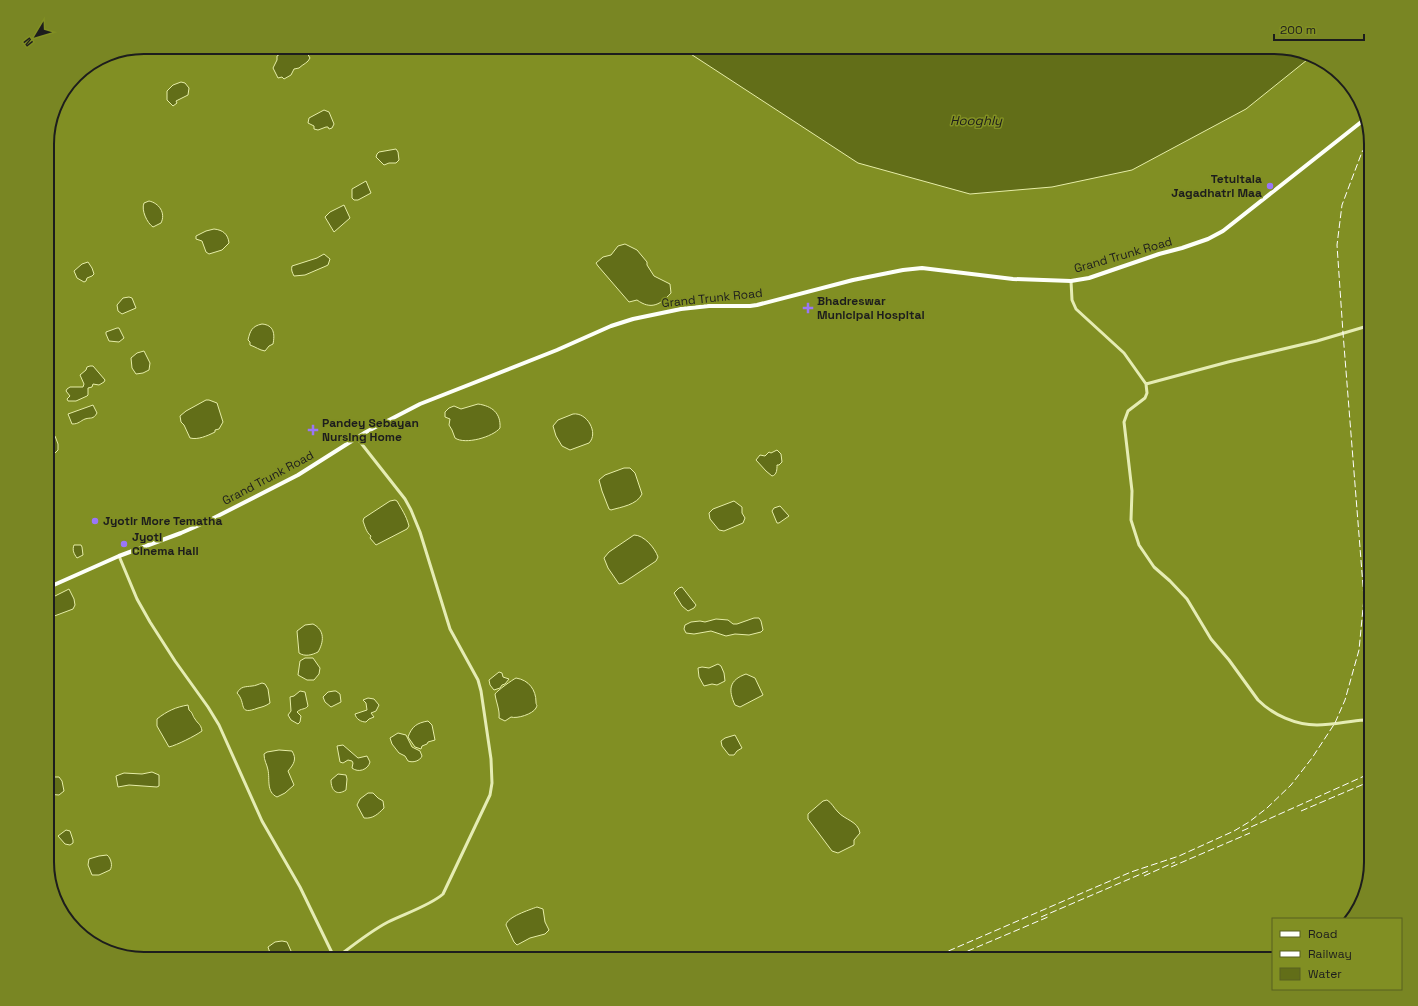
<svg xmlns="http://www.w3.org/2000/svg" width="1418" height="1006" font-family="'Space Grotesk',sans-serif">
<style>
.water{fill:#626e18;stroke:#e6eda7}
.lines{fill:none;stroke-linecap:round;stroke-linejoin:round}
.minor{stroke:#e5ecb3;stroke-width:3}
.major{stroke:#fdfff8;stroke-width:4}
.rail{stroke:#fff;stroke-width:1;stroke-dasharray:7 3;stroke-linecap:butt}
.poi-dot{fill:#9a76f7;stroke:#818f23;stroke-width:1.5}
.labels{text-anchor:middle;dominant-baseline:central;stroke-width:3;stroke-linejoin:round;paint-order:stroke}
.poi-label{font-size:12px;font-weight:bold;fill:#1d1d1d;stroke:#818f23;text-anchor:start}
.street-label{font-size:12px;fill:#1d1d1d;stroke:#818f23}
.water-label{font-size:13px;font-style:italic;fill:#1c1c1a;stroke:#818f23}
.rim{fill:none;stroke:#1d1d1d;stroke-width:2}
</style>
<rect width="100%" height="100%" fill="#818f23"/>
<!-- water -->
<path class="water" d="M292 47 304 48 310 58C308 63 303 64 299 68L294 69 291 75 284 79 282 77 278 78 273 68 277 60V56L280 54H287Z
M680 47H1274L1305 52 1312 56 1246 109 1132 170 1052 187 970 194 858 163Z
M181 82 185 83 189 88 188 95 176 101 177 103 173 106 167 100V91L173 85Z
M324 110 329 112 334 124 332 128 329 129 328 127H326L318 130 314 129V126L308 123 309 118Z
M396 149 398 152 399 160 396 163H389L384 165 376 157 377 154 379 152Z
M366 181 371 193 358 200H354L352 198V189Z
M149 201C159 203 166 213 161 223L153 227C147 223 141 210 144 203Z
M344 205 350 218 334 232 325 217 330 212Z
M214 229C223 230 228 234 229 243L222 250 209 254 206 252 202 241 196 239V236L206 231Z
M625 244 637 250 647 262V265L654 276 670 284 671 293C660 305 651 310 637 300L629 302 598 266 596 263 603 257 611 255 618 246Z
M324 254 330 259 328 265 326 266 305 275 294 276C292 272 291 270 292 266L317 258Z
M88 262 92 268 94 274 92 276 87 278 86 281 84 282 77 278 74 271 82 264Z
M129 297 132 298 136 308 122 314 118 311 117 305 123 298Z
M262 324C274 325 275 334 273 344L269 346 265 351C259 350 256 347 250 345V342L248 340C250 331 252 326 262 324Z
M117 328H119L124 338 119 342 109 341 106 334V332Z
M144 351 150 363 149 370 143 373 136 374 132 368 131 358 137 353Z
M90 366H93L105 380 104 382 99 385 93 384 92 387 88 388V395L87 396 76 401H68L67 399 70 396 66 391 67 389 70 387H83L84 384 80 375 86 370 87 367Z
M206 400H209L217 403 223 422 219 429 215 430V432C207 436 198 440 190 438L184 425 181 422 180 416 186 411Z
M478 404C492 406 501 413 500 428 493 437 465 445 455 438L452 430 449 425 450 419 445 417V412L449 408 454 406 461 409Z
M93 405 97 413C93 420 91 417 85 419 80 421 79 424 72 424L68 414Z
M573 414C587 412 599 433 589 443L570 450 562 446 556 436 553 426 558 420Z
M51 435 55 436 58 444V450L55 453 47 456V436Z
M777 450 781 454 782 462 779 465H777C777 469 777 475 772 476L766 471 756 460 760 455 765 456 769 452 771 453Z
M624 468H630L635 473 642 494C637 505 621 507 611 510L609 509 602 491 599 480 605 475Z
M395 500 397 501C402 510 406 515 409 526L407 529 376 545 370 538 371 536C366 532 365 526 363 521L364 518 390 501Z
M734 501 742 507V513L745 518 743 523 724 531 719 530 710 519 709 513 713 509Z
M780 506 789 516 779 523H777L772 511 774 508Z
M634 535C644 535 655 548 658 557L656 561 623 583 619 584 608 568 604 558 609 552Z
M74 545H81L82 547 83 555 77 558C74 554 72 550 74 545Z
M682 587 696 605 694 608 688 611 682 606 674 593 679 588Z
M69 589 74 599 75 605 73 609 49 618 47 615V600Z
M754 618H759L761 621 763 630 761 632 749 635 735 634 726 636 711 631 694 634 686 633 684 629 685 625 691 622 700 621 705 622 716 619 728 620 733 624H737Z
M313 624C325 630 324 642 318 652 312 655 305 657 299 653L297 631 305 625Z
M305 658H313L320 668 319 674 314 680H307L298 675 300 661Z
M718 664 721 666 724 673 725 681 717 685 712 684 704 686 699 677 698 668 702 667 709 668Z
M499 672 502 673 503 677 509 679 505 684 502 685 500 688 494 690 490 685 489 680Z
M746 674 755 678 763 695 740 707 735 705C728 690 729 680 746 674Z
M516 678C529 680 536 690 536 702 536 706 538 704 536 708 533 714 517 719 511 717L505 721 499 718C500 710 496 702 495 694 498 690 512 680 516 678Z
M262 683 265 684 268 689 270 703C266 706 262 707 258 708 237 716 247 703 237 693 241 686 245 687 252 686 255 686 259 684 262 683Z
M300 691 305 692 308 706C305 710 301 708 297 712L301 716 300 722 298 724 291 720 288 715 291 711 290 697 294 696Z
M334 691H336L340 694 341 702 331 707 325 702 323 697 328 692Z
M368 698 374 699 379 705 376 711 371 713 374 717 369 719 366 722C361 722 356 719 355 714L367 710 366 703 363 700Z
M188 705 189 710C193 713 192 715 195 719 198 724 201 724 202 731 195 736 177 745 169 747L157 726V719C167 711 176 707 188 705Z
M428 721 432 725 435 740 428 742 427 744 422 746 421 749 415 747 408 737C412 726 417 723 428 721Z
M398 733 406 735 412 747 420 751 422 756C420 761 413 763 408 761L405 756 399 753 392 744 390 738Z
M735 735 742 748 737 751 734 755H729L722 746 721 741 725 738Z
M343 745 358 758 367 756 370 762C368 770 358 773 352 768L353 763 352 761 348 760 343 763 340 762 337 746Z
M279 750 292 751C297 759 294 764 288 771L294 785 285 793 277 797C266 792 270 779 268 770 267 764 264 761 264 754L267 752Z
M152 772 159 775V786L157 787 129 785 118 787 116 776 124 773 142 774Z
M338 774 346 775 347 779 346 790C337 796 331 791 331 780Z
M47 777H59L62 781 64 791 59 795 47 794Z
M368 793H373L378 798 383 801 384 808C378 814 373 819 364 818L357 805 360 799Z
M827 800C832 803 833 807 838 812 845 820 858 821 860 833L854 840V845L838 853 832 851 808 819V814L823 801Z
M66 830 70 831 73 840V843L70 845 65 844 58 836Z
M107 855C111 858 113 866 110 870L99 875H92L88 865 89 859 99 856Z
M537 907 543 909 545 922 549 930 545 934 530 938 517 945 514 942 506 925C507 917 529 910 537 907Z
M282 941 287 942 291 951V958L286 959H272L268 947 275 942Z"/>
<g class="lines">
<!-- minor -->
<path class="minor" d="M1071 281 1072 300 1076 309 1124 353 1146 384 1147 393 1145 398 1128 411 1124 422 1132 491 1131 520 1139 545 1154 567 1170 581 1187 599 1211 639 1229 660 1258 700C1273 715 1296 725 1317 725 1333 725 1349 721 1364 720L1371 721
M1146 384 1228 362 1317 341 1371 325
M119 556 137 599 150 622 175 661 208 707 219 725 262 821 300 887 335 959
M335 959C352 946 369 932 388 922 404 914 431 905 443 894L490 795 492 783 491 759 481 691 478 680 450 629 420 532 411 510 405 499 357 438"/>
<!-- major -->
<path class="major" d="M47 588 119 556 181 533 204 523 298 475 366 432 420 404 557 350 611 326 633 319 681 309 709 306H750L757 305 853 280 903 270 922 268 1013 279 1071 281 1089 278 1159 254 1182 248 1208 239 1223 231 1365 119"/>
<!-- rail -->
<path class="rail" d="M1301 811 1371 781
M1242 831 1371 773
M1171 867 1250 833
M1144 876 1175 862
M1041 917 1148 871
M930 959 1089 890 1131 872 1179 856 1234 831 1249 822 1267 808 1291 785 1312 758 1335 723 1345 700 1359 650 1364 598 1343 333 1337 245 1342 205 1362 152 1370 140
M949 959 1048 917"/>
</g>
<!-- markers -->
<g class="poi-dot">
<circle cx="1270" cy="186" r="4"/>
<path d="M806 302h4v4h4v4h-4v4h-4v-4h-4v-4h4z"/>
<path d="M311 424h4v4h4v4h-4v4h-4v-4h-4v-4h4z"/>
<circle cx="95" cy="521" r="4"/>
<circle cx="124" cy="544" r="4"/>
</g>
<g class="labels">
<!-- poi labels -->
<g class="poi-label">
<text x="1262" y="179" text-anchor="end">Tetultala<tspan x="1262" dy="14">Jagadhatri Maa</tspan></text>
<text x="817" y="301">Bhadreswar<tspan x="817" dy="14">Municipal Hospital</tspan></text>
<text x="322" y="423">Pandey Sebayan<tspan x="322" dy="14">Nursing Home</tspan></text>
<text x="103" y="521">Jyotir More Tematha</text>
<text x="132" y="537">Jyoti<tspan x="132" dy="14">Cinema Hall</tspan></text>
</g>
<!-- street labels -->
<g class="street-label">
<text transform="translate(1123 255) rotate(-16)">Grand Trunk Road</text>
<text transform="translate(712 298) rotate(-6)">Grand Trunk Road</text>
<text transform="translate(268 478) rotate(-28)">Grand Trunk Road</text>
</g>
<!-- water labels -->
<g class="water-label">
<text x="976" y="120">Hooghly</text>
</g>
</g>
<!-- crop -->
<path d="M0 0H1418V1006H0ZM144 54H1274A90 90 0 0 1 1364 144V862A90 90 0 0 1 1274 952H144A90 90 0 0 1 54 862V144A90 90 0 0 1 144 54Z" fill="#798623" fill-rule="evenodd"/>
<path class="rim" d="M144 54H1274A90 90 0 0 1 1364 144V862A90 90 0 0 1 1274 952H144A90 90 0 0 1 54 862V144A90 90 0 0 1 144 54Z"/>
<!-- legend -->
<rect x="1272" y="918" width="130" height="72" fill="#818f23" stroke="#596121"/>
<rect x="1280" y="931" width="20" height="6" fill="#fdfff8" stroke="#596121"/>
<text x="1308" y="938" font-size="12" fill="#1d1d1d">Road</text>
<rect x="1280" y="951" width="20" height="6" fill="#ffffff" stroke="#596121"/>
<text x="1308" y="958" font-size="12" fill="#1d1d1d">Railway</text>
<rect x="1280" y="968" width="20" height="12" fill="#626e18" stroke="#596121"/>
<text x="1308" y="978" font-size="12" fill="#1d1d1d">Water</text>
<!-- north arrow -->
<g transform="translate(36 36) rotate(232)" stroke="#818f23" stroke-width="3" paint-order="stroke">
<path d="M0-3L7 15L0 10L-7 15Z" fill="#1d1d1d"/>
<text y="-6" font-size="11" font-weight="bold" text-anchor="middle" fill="#1d1d1d">N</text>
</g>
<!-- scale -->
<path d="M1274 34v6h90v-6" fill="none" stroke="#1d1d1d" stroke-width="2"/>
<text x="1280" y="34" font-size="12" fill="#1d1d1d" stroke="#818f23" stroke-width="3" paint-order="stroke">200 m</text>
</svg>
